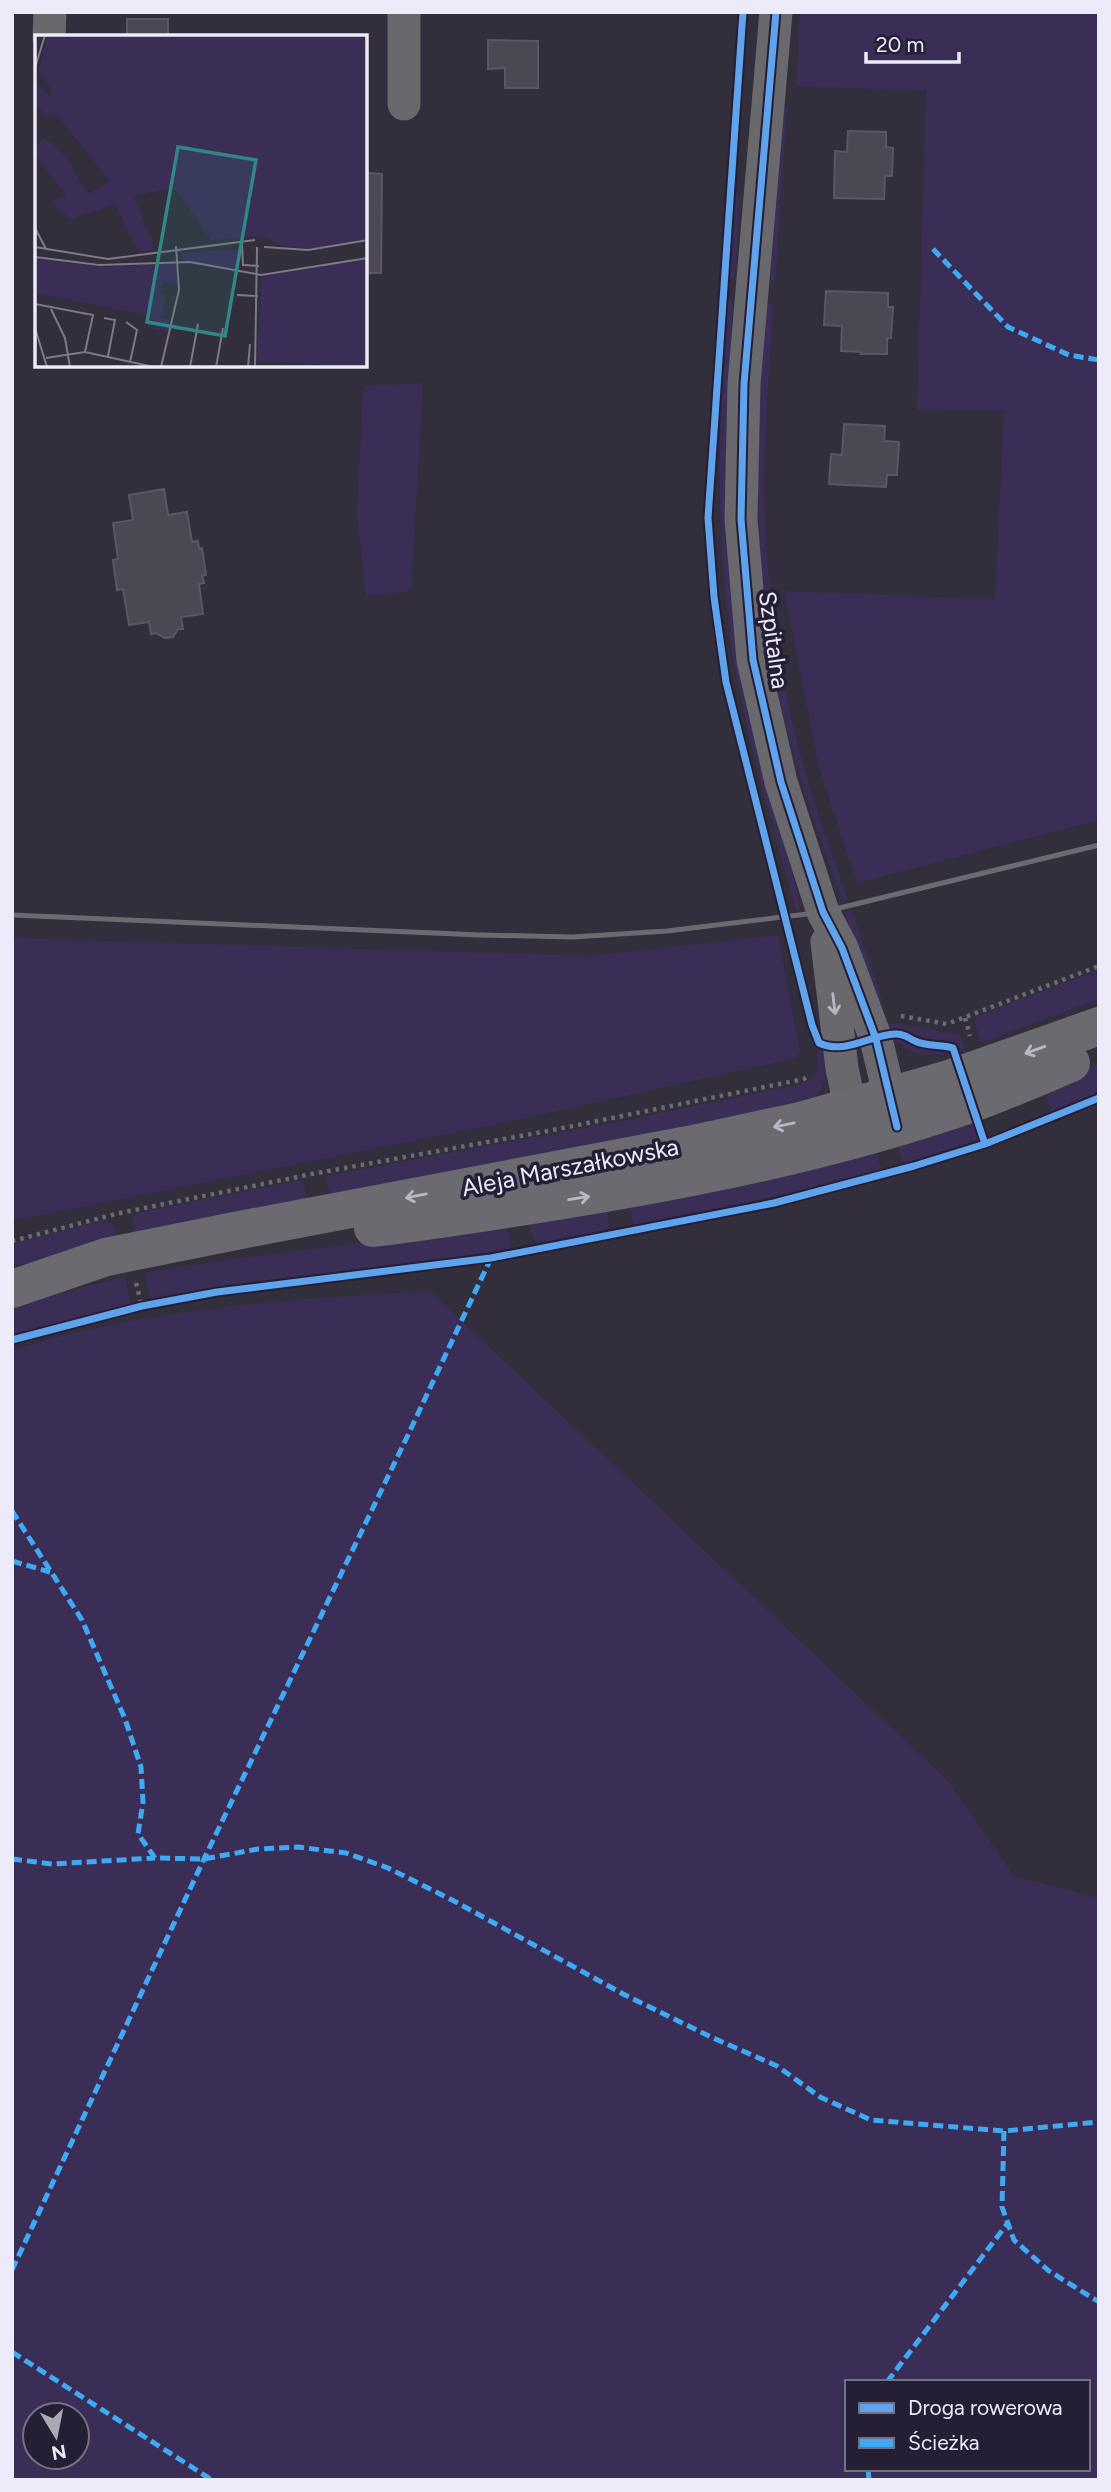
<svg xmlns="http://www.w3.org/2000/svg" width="1111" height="2492" font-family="Figtree,sans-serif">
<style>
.green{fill:#3a2e57;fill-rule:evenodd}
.building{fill:#4b4753;stroke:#5a5762;stroke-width:2}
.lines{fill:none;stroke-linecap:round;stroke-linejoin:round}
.path{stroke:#6b6a70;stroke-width:4.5;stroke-dasharray:3.5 5;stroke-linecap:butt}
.street{stroke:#69686d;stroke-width:33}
.secondary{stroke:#6c6a71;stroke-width:38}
.rail{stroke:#6c6a71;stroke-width:5}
.quiet{stroke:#3fa9f5;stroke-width:5;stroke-dasharray:10 5;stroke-linecap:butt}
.cycleway-casing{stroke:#251f35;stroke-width:11}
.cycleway{stroke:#60a3ed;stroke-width:7}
.oneway{stroke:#b8b6c1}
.oneway2{stroke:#b9b7c3}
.labels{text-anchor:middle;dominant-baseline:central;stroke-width:7;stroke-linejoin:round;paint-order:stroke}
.street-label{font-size:24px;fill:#edeaf9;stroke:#251f35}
.inset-road{fill:none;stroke:#7d7987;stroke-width:2}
.view{fill:#308783;fill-opacity:0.15;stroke:#308783;stroke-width:3.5}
.inset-edge{fill:none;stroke:#edeaf9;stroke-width:3.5}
</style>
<rect width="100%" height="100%" fill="#322e3b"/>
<!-- green -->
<path class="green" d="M800 12H1096L1099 37V820L857 883 819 768 784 591 995 599 1004 411 917 410 926 91 796 86Z
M779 106 787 107 775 284 770 279Z
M735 194H738L740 199 735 276 729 281Z
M727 300H731L733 306 726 425V520L761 762 798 894 800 909 796 910C767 809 737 708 726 603 715 502 721 401 727 300Z
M771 303H773C770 362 765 420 764 479 764 576 780 690 809 784 820 823 835 861 848 900L842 901C825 851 806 801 792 750 753 606 752 455 766 308Z
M423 383 411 591 366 596 357 514 363 386Z
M852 911 883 1003 879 1008 845 912Z
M778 935 800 1052 796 1058 502 1123 16 1220 12 1217V938L590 956Z
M1099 970V999L981 1043 975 1022 977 1016Z
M894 1023 960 1035 965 1049 960 1051C952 1035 937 1042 923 1037 906 1032 910 1027 890 1029L888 1025Z
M894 1038H902L919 1047 945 1048 950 1053C929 1057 908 1055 894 1038Z
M816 1048 824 1052 828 1077 813 1101 803 1108 330 1195 326 1176 622 1121 805 1083C821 1076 818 1062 816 1048Z
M1099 1063V1093L1052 1111 1044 1092 1068 1077Z
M971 1115 979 1137 977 1141 904 1164 898 1148 900 1141Z
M872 1148 877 1154 881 1170 725 1208 633 1226 629 1205Z
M302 1180 308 1200 137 1240 132 1218 137 1213Z
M606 1209 610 1230 536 1245 529 1224Z
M105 1220 113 1224 118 1244 30 1266 12 1263V1244Z
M500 1224 508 1230 512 1249C392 1269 270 1276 151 1300L144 1273C262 1252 381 1243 500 1224Z
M125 1277 131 1304 12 1336V1309L44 1297Z
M430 1291 948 1781 1014 1876 1099 1898V2480H12V1350C148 1308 289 1299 430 1291ZM847 2382H1088V2469H847ZM35 2415H77V2457H35Z"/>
<!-- building -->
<path class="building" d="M127 19H168V37H127Z
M488 40 538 41V88H505V68L488 69Z
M848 131 886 132V147L893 148 892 176H885L884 199 834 198 835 151 847 152Z
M366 173 382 174 381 273H366Z
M826 291 888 293V307H893L891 338H887V354H861L862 352 841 351 842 326 824 325Z
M844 424 885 426 884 441 899 442 897 475H887L886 487 829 484 831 454 842 455Z
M164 489 168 515 187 512 192 542 198 541 199 549 202 548 206 575 202 576 204 583 199 584 203 614 181 617 183 629H178L173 637 165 638 156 633 151 634 149 622 129 625 123 589 117 590 113 560 118 559 113 523 133 520 129 495Z"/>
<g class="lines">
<!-- path -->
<path class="path" d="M901 1016 947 1024 1099 966
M965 1018 970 1036
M12 1241 120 1213 312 1174 548 1131 804 1079 810 1075
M136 1283 142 1306"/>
<!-- street -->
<path class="street" d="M404 12V104
M776 12 744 384 741 519 753 660 781 782 823 912 842 948 876 1039 895 1119
M49 37 50 12
M827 942 842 1068 855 1131"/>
<!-- secondary -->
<path class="secondary" d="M373 1228C431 1221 488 1212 545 1203 690 1180 835 1151 973 1103 1006 1091 1038 1077 1071 1063
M12 1289 106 1257 245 1229 693 1144 800 1121 949 1079 1099 1026"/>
<!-- rail -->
<path class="rail" d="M12 915 480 935 573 937 667 931 823 912 1099 845"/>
<!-- quiet -->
<path class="quiet" d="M933 249 1008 327 1069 355 1099 360
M12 1511 82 1620 125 1719 141 1767 143 1802 138 1834 155 1858 204 1859 258 1849 298 1847 346 1853 388 1868 454 1901 625 1995 711 2037 777 2066 820 2097 871 2120 1004 2131 1099 2122
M12 1561 50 1572
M12 1859 52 1864 155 1858
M1004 2131 1002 2207 1014 2240 1049 2271 1099 2302
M12 2270 204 1859 407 1437 491 1258
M12 2352 212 2480
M887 2382 1007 2224
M868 2469 869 2480"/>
<!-- cycleway casing -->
<g class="cycleway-casing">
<path id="cycleway" d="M743 12 708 518 714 597 726 682 812 1025 819 1043C844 1055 870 1035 895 1034 904 1033 908 1038 915 1041 927 1047 941 1044 953 1048L985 1144
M776 12 744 384 741 519 753 660 781 782 823 912 842 948 876 1039 897 1127
M12 1340 142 1306 217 1292 491 1258 774 1203 914 1166 985 1144 1099 1098"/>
</g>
<!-- cycleway -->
<use href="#cycleway" class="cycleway"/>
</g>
<!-- one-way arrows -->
<defs><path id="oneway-shaft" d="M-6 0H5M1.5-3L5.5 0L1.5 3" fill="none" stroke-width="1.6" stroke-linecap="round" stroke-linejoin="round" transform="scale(1.75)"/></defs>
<use class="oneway" href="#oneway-shaft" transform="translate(834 1004) rotate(83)"/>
<g class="oneway2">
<use href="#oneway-shaft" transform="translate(1035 1050) rotate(160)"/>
<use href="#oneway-shaft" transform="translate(784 1125) rotate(168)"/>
<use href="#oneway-shaft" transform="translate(416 1196) rotate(169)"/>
<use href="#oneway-shaft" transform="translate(579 1198) rotate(-9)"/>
</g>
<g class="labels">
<!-- street labels -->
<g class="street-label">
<text transform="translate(774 640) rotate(82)">Szpitalna</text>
<text transform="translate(570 1167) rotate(-11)">Aleja Marszałkowska</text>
</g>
</g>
<!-- overview -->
<g transform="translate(35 35)">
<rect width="332" height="332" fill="#322e3b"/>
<path d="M13 0H332V204L277 213 246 210 225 201 176 205 142 156 134 153 99 161 119 211 113 213H122L102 218 108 214 102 215 80 169 35 184 17 167 31 160 0 120V112L9 104 17 108 33 125 53 159 75 146 23 81H12L0 69V46L16 63V53L3 36ZM204 215V235L147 226V217ZM0 224 61 232 141 229 143 250 128 247 124 259 131 261 126 283 135 285 132 297 113 292 112 280 0 258ZM332 225V332L222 326 226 241Z" fill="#3a2e57"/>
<path class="inset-road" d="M0 33 10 0M0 193 11 214M207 210 208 230 224 231M0 212 73 224 220 205M229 212 273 215 333 205M0 222 64 230 155 227 226 240 333 223M202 260 223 261M0 269 58 280 50 317M16 274 30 303 35 332M69 283 80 285 73 321M91 287 102 295 95 327M0 293 12 332M11 323 50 317 119 332M126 332 144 255 141 211M155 332 163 289M181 332 188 293M213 332 215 309M220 332 222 212"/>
<path class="view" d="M143 112 221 125 190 301 112 287Z"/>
<rect width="332" height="332" class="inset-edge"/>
</g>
<!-- border -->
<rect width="1111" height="2492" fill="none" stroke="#edeaf9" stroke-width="28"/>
<!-- legend -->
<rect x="845" y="2380" width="245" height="91" fill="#251f35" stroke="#757083" stroke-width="2"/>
<rect x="859" y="2403" width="35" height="10" fill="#60a3ed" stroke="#757083" stroke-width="2"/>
<text x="908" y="2415" font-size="21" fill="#edeaf9">Droga rowerowa</text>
<rect x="859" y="2438" width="35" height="10" fill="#3fa9f5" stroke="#757083" stroke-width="2"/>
<text x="908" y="2450" font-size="21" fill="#edeaf9">Ścieżka</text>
<!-- north arrow -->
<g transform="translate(56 2436) rotate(170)"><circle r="33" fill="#251f35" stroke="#757083" stroke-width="2"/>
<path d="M0-5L12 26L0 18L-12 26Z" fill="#aca8b6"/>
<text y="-10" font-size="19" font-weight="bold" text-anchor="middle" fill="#edeaf9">N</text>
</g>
<!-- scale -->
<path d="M866 52v10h93v-10" fill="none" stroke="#edeaf9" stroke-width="3.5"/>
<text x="876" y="52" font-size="21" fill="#edeaf9" stroke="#251f35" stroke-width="5" paint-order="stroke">20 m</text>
</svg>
